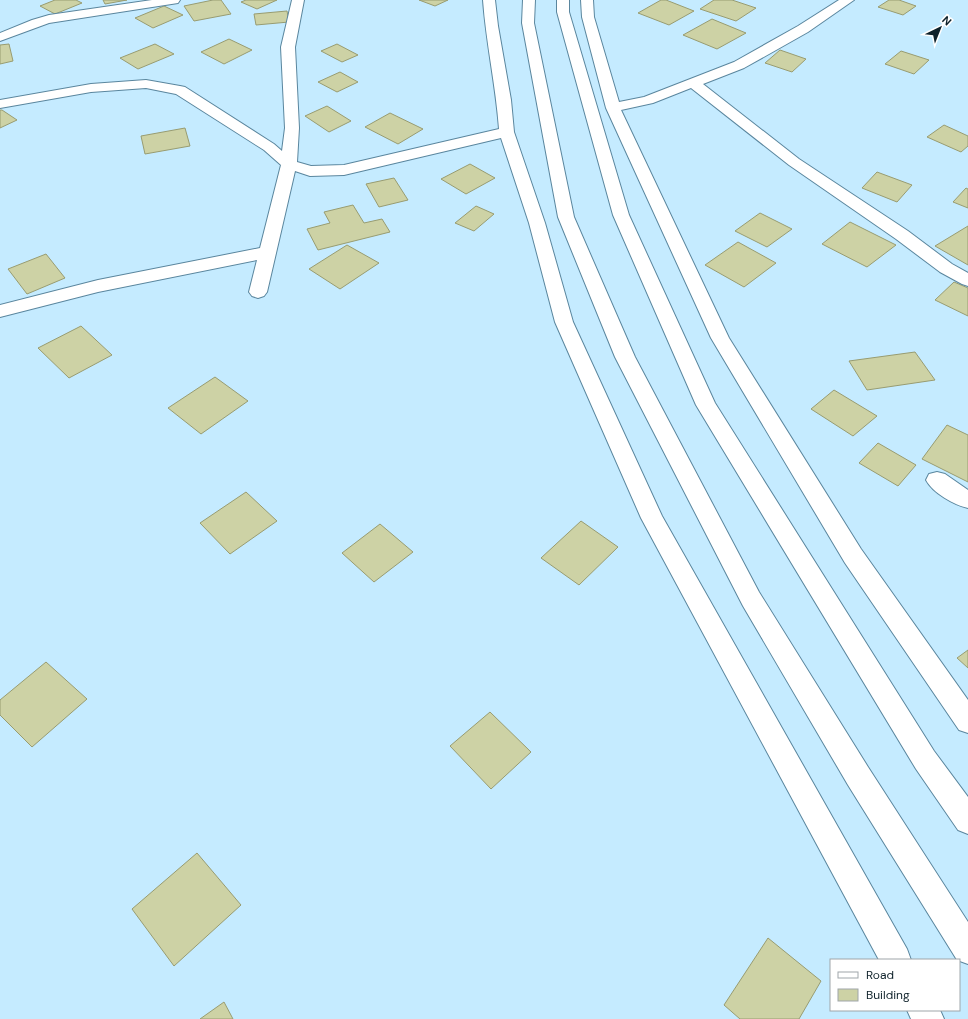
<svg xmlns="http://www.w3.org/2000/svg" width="968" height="1019" font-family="'DM Sans',sans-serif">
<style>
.building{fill:#cdd2a5;stroke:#989c71}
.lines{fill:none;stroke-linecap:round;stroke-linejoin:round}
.minor-casing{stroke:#5a869e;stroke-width:2}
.highway-casing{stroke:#5a869e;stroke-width:2}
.minor{fill:#fff;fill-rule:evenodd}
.highway{fill:#fff;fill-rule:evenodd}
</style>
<rect width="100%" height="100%" fill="#c5ebff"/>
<!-- building -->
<path class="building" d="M55 0H76L82 3 55 14 40 6Z
M103 0H127L105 4Z
M213 0H221L231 14 194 21 184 6Z
M246 0H277L257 9 241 2Z
M419 0H448L435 6Z
M661 0H666L694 11 669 25 638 13Z
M714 0H732L756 8 736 21 700 9Z
M889 0H899L916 6 903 15 878 7Z
M164 6 183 15 153 28 135 18Z
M287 11 289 22 256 25 254 14Z
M712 19 746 33 717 49 683 35Z
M229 39 252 50 224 64 201 52Z
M9 44 13 61 0 64V45Z
M155 44 174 54 138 69 120 58Z
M337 44 358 55 342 62 321 51Z
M780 50 806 59 792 72 765 63Z
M901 51 929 60 914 74 885 64Z
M340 72 358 82 337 92 318 82Z
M327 106 351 121 329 132 305 116Z
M0 110H2L17 120 0 128Z
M390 113 423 129 398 144 365 127Z
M944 125 968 136V146L961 152 927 137Z
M185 128 190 146 145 154 141 136Z
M470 164 495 178 466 194 441 179Z
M877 172 912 185 897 202 862 188Z
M394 178 408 200 379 207 366 184Z
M966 188 968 189V208L953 202Z
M353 205 364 223 382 219 390 232 318 250 307 229 330 223 324 212Z
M476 206 494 214 474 231 455 223Z
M760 213 792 229 767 247 735 231Z
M850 222 896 245 867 267 822 244Z
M968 226V265L935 246Z
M738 242 776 263 744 287 705 265Z
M347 245 379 263 340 289 309 269Z
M46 254 65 278 27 294 8 269Z
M954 282 968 288V316L935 300Z
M81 326 112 355 69 378 38 348Z
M915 352 935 380 867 390 849 361Z
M215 377 248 401 201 434 168 408Z
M834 390 877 416 853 436 811 409Z
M947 425 968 435V482L922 459Z
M878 443 916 465 898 486 859 463Z
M246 492 277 521 230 554 200 523Z
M581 521 618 547 579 585 541 558Z
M380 524 413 552 374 582 342 553Z
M968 650V668L957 658Z
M46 662 87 699 32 747 0 715V700Z
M490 712 531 752 491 789 450 746Z
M197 853 241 905 174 966 132 909Z
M768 938 821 981 799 1019H740L724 1005Z
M224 1002 233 1019H200Z"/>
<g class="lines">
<!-- minor casing -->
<g class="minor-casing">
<path id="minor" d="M152 0H180L178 3 49 23 0 41V33L32 20 49 15Z
M292 0H304L295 47 299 128 297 162 311 166 344 165 499 129C496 86 486 43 483 0H495L498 26 511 100 514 132 545 223 573 322 662 516 907 949 911 960H879L641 518 555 322 529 223 501 138 344 175 310 176 295 171 267 292 264 296 258 298 252 296 249 292 257 260 98 292 0 317V305L98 280 260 248 281 165 264 150 176 94 146 88 91 92 0 108V100L91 84 146 80 180 86 185 87 274 144 282 151 285 128 281 47Z
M581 0H593L594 17 619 102 644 97 734 62 798 26 839 0H854L808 32 744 68 703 84 799 159 908 231 952 264 968 273V286L962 284 940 272 896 239 789 165 691 88 653 103 621 110 729 338 861 549 968 700V733L959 730 845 563 711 338 606 108 582 17Z
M937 472 945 474 968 490V508C954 505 933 493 926 480L929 474Z
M907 1010H940L944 1019H911Z"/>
</g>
<!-- highway casing -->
<g class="highway-casing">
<path id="highway" d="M523 0H535L534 23 574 217 635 357 759 592 868 767 968 922V964L957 960 848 785 743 606 615 357 558 217 522 23Z
M557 0H569V12L629 215 715 403 934 751 968 797V834L958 830 916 769 696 405 613 215 557 12Z"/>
</g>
<!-- minor -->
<use href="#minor" class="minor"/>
<!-- highway -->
<use href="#highway" class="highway"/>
</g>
<!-- legend -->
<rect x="830" y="959" width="130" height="52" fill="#ffffff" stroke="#9fa6aa"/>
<rect x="838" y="972" width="20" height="6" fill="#ffffff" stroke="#9fa6aa"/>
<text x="866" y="979" font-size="12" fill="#0e212a">Road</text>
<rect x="838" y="989" width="20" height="12" fill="#cdd2a5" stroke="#9fa6aa"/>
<text x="866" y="999" font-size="12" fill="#0e212a">Building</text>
<!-- north arrow -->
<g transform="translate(940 28) rotate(43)" stroke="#ffffff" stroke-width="3" paint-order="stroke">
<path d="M0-3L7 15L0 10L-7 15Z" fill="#0e212a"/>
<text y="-6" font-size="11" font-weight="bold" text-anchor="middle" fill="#0e212a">N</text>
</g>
</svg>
